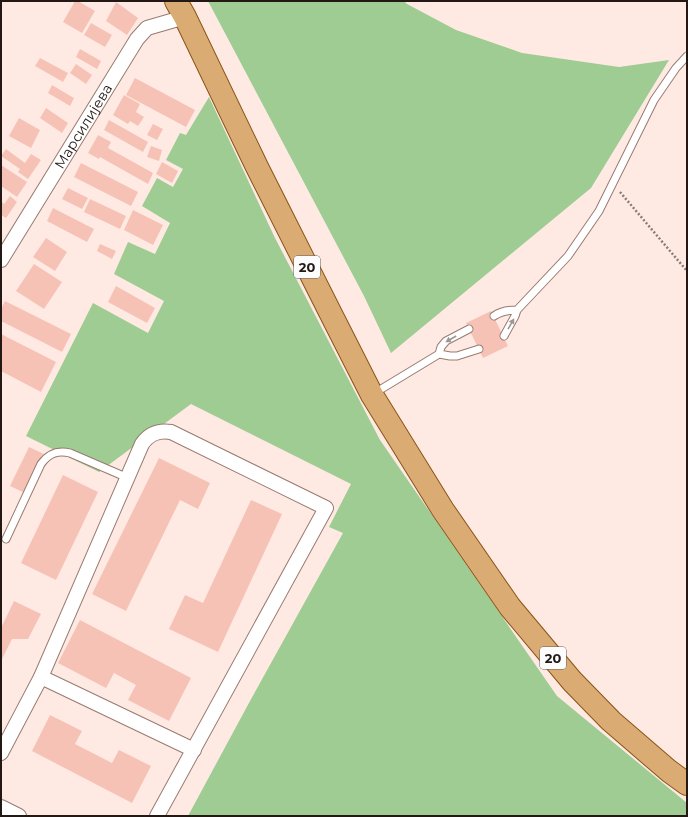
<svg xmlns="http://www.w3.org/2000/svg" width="688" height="817" font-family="Montserrat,sans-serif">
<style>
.green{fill:#9ecc92}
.building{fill:#f7c2b6}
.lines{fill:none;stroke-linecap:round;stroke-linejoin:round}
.lane-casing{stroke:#987b70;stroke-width:9}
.street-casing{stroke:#987b70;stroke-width:16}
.primary-casing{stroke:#8a5416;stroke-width:24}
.path{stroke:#8a7b76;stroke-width:2.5;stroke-dasharray:2 2;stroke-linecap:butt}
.lane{stroke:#fff;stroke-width:7}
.street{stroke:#fff;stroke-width:14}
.primary{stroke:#daac74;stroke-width:22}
.oneway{fill:#9c9795}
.labels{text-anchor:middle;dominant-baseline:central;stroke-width:3;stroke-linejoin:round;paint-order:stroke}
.shield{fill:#fcfcfc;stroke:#645c5a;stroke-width:1}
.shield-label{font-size:13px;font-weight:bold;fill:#231814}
.street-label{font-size:14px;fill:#231814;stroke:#fcfcfc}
</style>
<rect width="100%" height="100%" fill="#feeae3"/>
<!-- green -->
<path class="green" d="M208 1H404L407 4 456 30 522 53 619 67 669 60 591 188 391 353 364 296Z
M209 97 275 238 380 440 557 696 687 803V816H188L250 701 343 533 329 527 351 484 191 404 99 472 26 436 93 303 148 333 164 301 114 274 128 242 155 254 170 223 142 206 157 178 173 187 183 169 166 160 180 133 186 135Z"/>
<!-- building -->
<path class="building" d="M75 1H78L95 11 82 33 63 22Z
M116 2 138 18 127 35 106 21Z
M91 23 112 35 105 47 84 35Z
M80 49 101 61 97 69 76 57Z
M40 58 68 73 63 82 35 66Z
M76 64 92 75 86 84 70 73Z
M135 78 195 110 186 127 126 95Z
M52 85 74 98 70 106 48 93Z
M124 95 140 104 136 112 144 117 138 126 130 121 128 124 113 115Z
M46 108 68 123 62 133 40 118Z
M19 118 40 130 31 148 9 136Z
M109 120 148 142 143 152 104 130Z
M153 124 163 129 157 140 147 135Z
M98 135 111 142 108 148 153 173 148 184 100 157 99 159 88 153Z
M151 146 162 150 159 161 147 157Z
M6 149 25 163 31 154 41 160 28 179 18 172 20 169 1 156Z
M162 162 178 171 172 183 156 174Z
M81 163 138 192 131 206 74 177Z
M1 165 27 182 17 197 1 186Z
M68 188 88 198 82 209 62 199Z
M10 196 17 202 6 218 1 215V201L4 204Z
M90 199 126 216 120 229 84 212Z
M53 208 94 229 87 242 47 221Z
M133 210 163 225 153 245 124 230Z
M46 238 67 252 55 271 33 257Z
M100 244 116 251 112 259 97 251Z
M34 264 62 282 44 309 16 291Z
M116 286 155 308 147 323 108 302Z
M5 301 71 334 62 352 1 321V309Z
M491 311 508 346 483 358 466 323Z
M1 334 56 362 41 392 1 371Z
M29 447 44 454 25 493 10 486Z
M159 458 210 483 198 509 180 500 126 611 92 594Z
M63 475 98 492 56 580 21 563Z
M251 500 282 514 218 652 169 629 185 595 203 603Z
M14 601 41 614 28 639H12L1 661V628Z
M80 620 191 678 169 721 128 700 136 685 114 673 106 688 58 663Z
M50 715 82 731 75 744 112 763 119 750 151 766 132 803 32 751Z"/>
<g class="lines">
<!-- lane casing -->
<g class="lane-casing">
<path id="lane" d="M494 316C501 311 508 310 517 310
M504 336 515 316 517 310 568 256 599 211 654 100 676 68 687 56
M439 354 441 347 446 341 469 329
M373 394 439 354 450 356H457L479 349
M6 539 41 464C49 453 58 450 70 453L128 478"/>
</g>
<!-- street casing -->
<g class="street-casing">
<g id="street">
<path id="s1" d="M1 260 137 39 147 28 185 17"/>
<path d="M41 677 194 750"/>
<path d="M1 753 41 677 142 444C149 434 158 430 171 432L326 508 157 816"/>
<path d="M1 807 19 816"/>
</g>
</g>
<!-- primary casing -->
<g class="primary-casing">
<path id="primary" d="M176 1 185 17 257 167 334 320 372 395 443 510 510 607 572 681 611 721 669 771 687 784"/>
</g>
<!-- path -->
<path class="path" d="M620 192 687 271"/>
<!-- lane -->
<use href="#lane" class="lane"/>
<!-- street -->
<use href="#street" class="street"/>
<!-- primary -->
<use href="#primary" class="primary"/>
</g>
<!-- one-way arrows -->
<defs><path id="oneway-solid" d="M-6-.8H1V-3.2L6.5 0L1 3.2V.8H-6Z"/></defs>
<g class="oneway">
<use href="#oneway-solid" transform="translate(511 324) rotate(-60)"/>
<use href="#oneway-solid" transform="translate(451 339) rotate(150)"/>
</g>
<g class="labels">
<!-- shield labels -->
<g class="shield">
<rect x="294" y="256" width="26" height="22" rx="3"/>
<rect x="540" y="647" width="26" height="22" rx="3"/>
</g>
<g class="shield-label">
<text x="307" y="267">20</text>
<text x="553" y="658">20</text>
</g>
<!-- street labels -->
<g class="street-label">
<text stroke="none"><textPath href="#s1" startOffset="157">Марсилијева</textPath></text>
</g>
</g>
<!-- border -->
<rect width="688" height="817" fill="none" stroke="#231814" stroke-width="4"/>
</svg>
